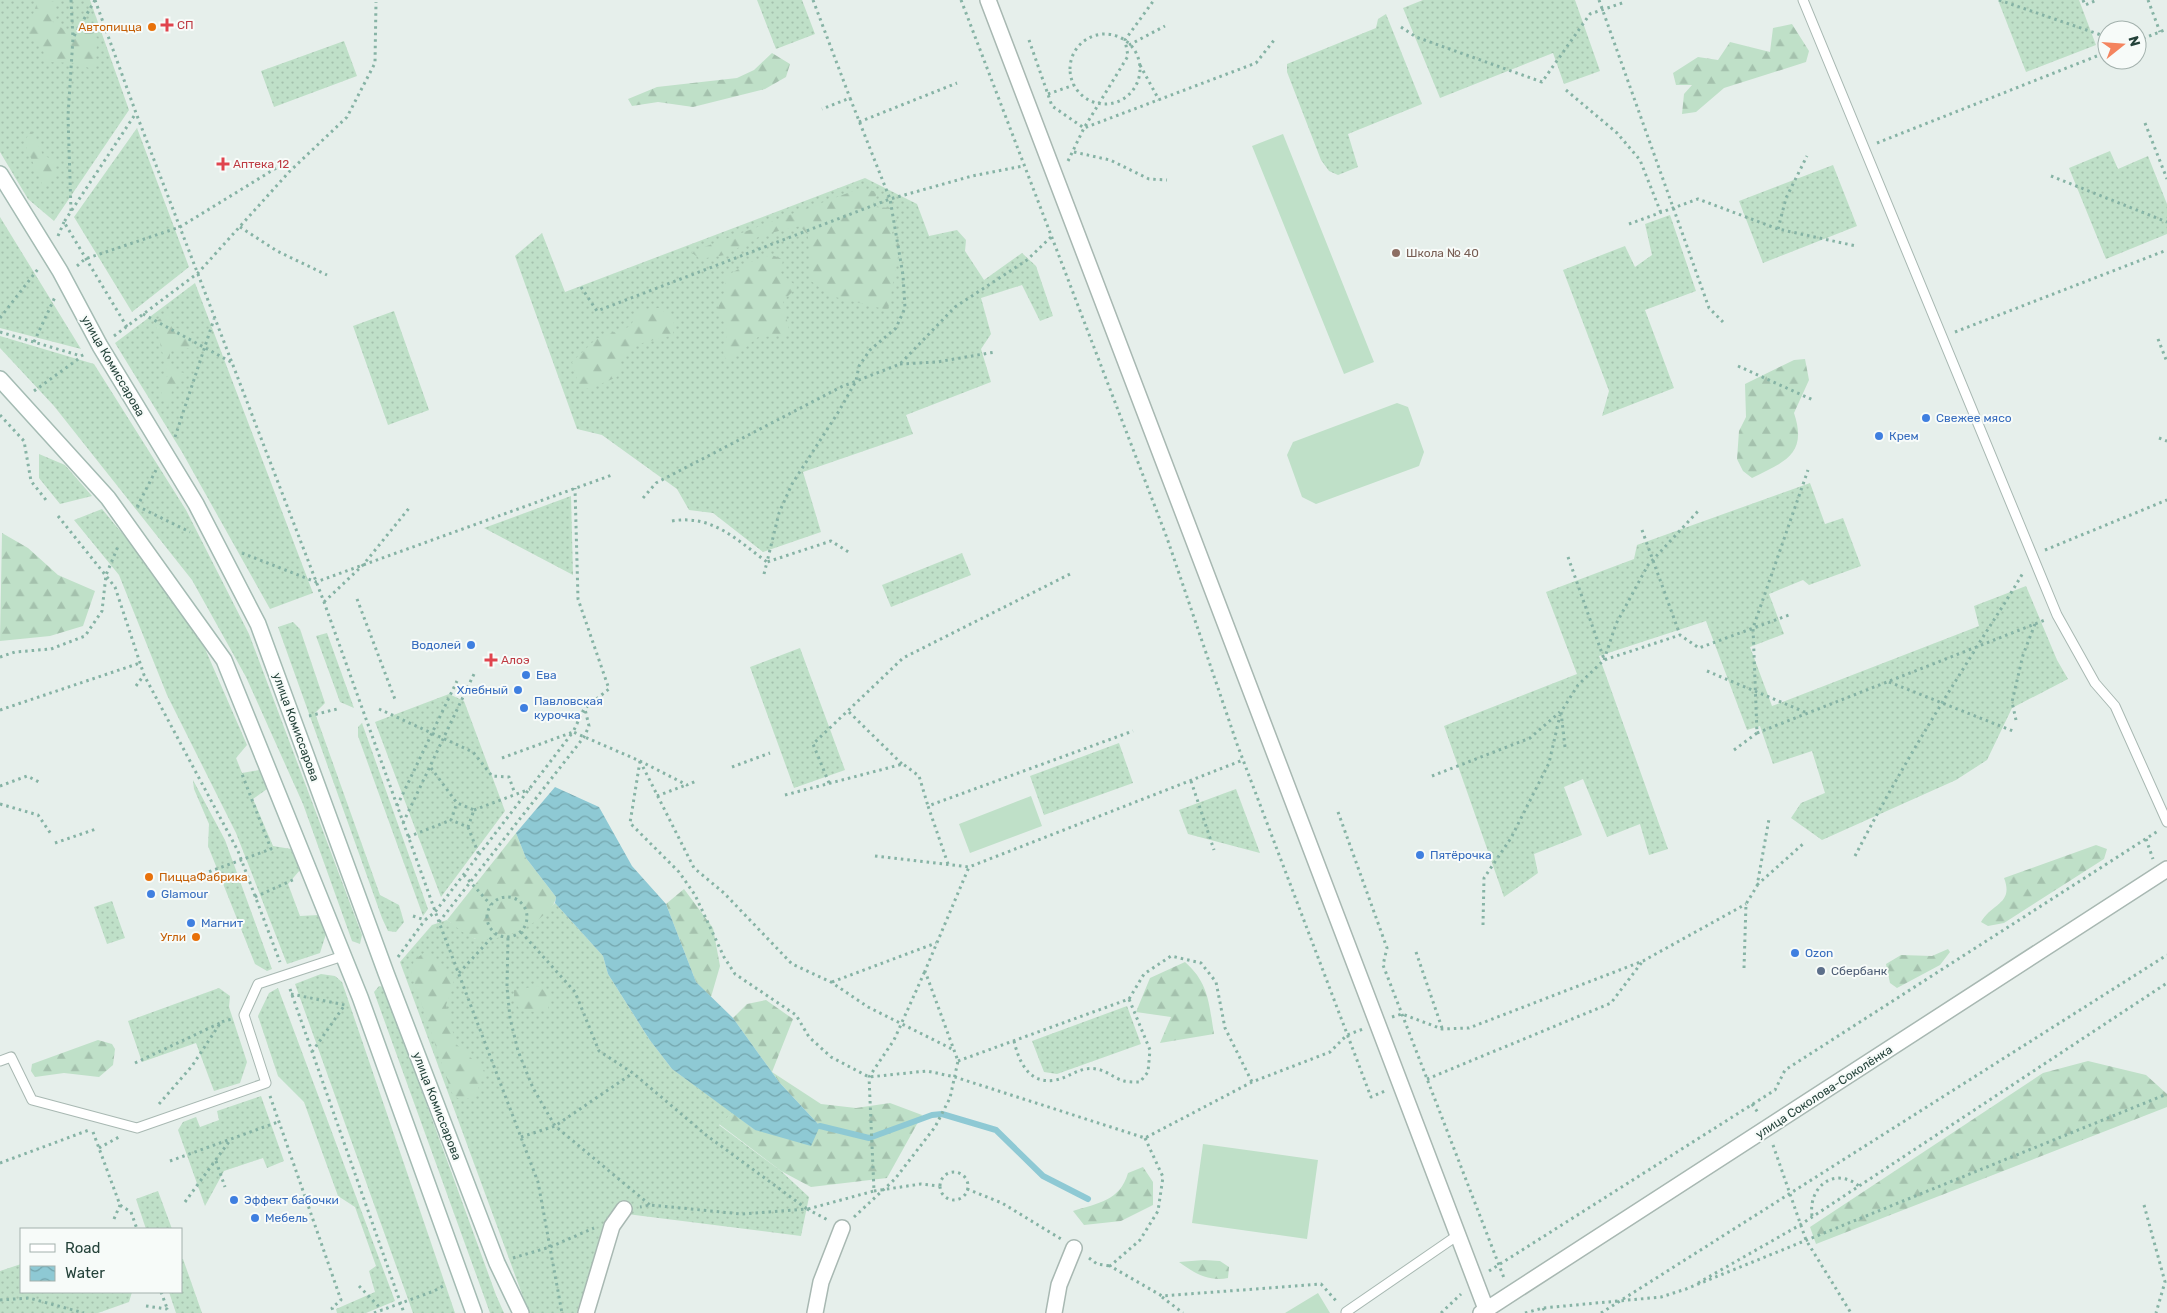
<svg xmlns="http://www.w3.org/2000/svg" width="2167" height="1313" font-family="Rubik,sans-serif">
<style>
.grass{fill:url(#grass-dots)}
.forest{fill:url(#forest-firs)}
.pitch{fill:#bfe0c8}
.water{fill:url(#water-waves)}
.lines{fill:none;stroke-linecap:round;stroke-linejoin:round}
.stream{stroke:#8ec9d4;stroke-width:6}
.service-casing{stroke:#a8b8b2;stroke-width:11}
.minor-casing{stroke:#a8b8b2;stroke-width:18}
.secondary-casing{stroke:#a4bbb3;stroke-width:18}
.path{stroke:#86b3a5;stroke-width:3;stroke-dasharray:2.5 4;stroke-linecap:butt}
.service{stroke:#fff;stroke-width:9}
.minor{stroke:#fff;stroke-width:15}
.secondary{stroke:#fff;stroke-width:15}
.health-dot{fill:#e0444e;stroke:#f7fbf9;stroke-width:2}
.food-dot{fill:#e8710a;stroke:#f7fbf9;stroke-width:2}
.education-dot{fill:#8d6e63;stroke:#f7fbf9;stroke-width:2}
.shop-dot{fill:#3f7fe0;stroke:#f7fbf9;stroke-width:2}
.service-dot{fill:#5c6f8a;stroke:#f7fbf9;stroke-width:2}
.labels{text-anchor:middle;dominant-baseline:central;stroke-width:4;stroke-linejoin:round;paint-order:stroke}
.health-label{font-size:12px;fill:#be3a42;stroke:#f7fbf9;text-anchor:start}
.food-label{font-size:12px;fill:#c56008;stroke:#f7fbf9;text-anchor:end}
.education-label{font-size:12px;fill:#785e54;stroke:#f7fbf9;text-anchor:start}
.street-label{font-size:12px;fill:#24423a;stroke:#f7fbf9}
.shop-label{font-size:12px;fill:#366cbe;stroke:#f7fbf9;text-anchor:start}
.service-label{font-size:12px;fill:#4e5e75;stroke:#f7fbf9;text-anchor:start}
</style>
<defs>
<pattern id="grass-dots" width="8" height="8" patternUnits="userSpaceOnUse" patternTransform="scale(1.25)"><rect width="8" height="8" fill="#bfe0c8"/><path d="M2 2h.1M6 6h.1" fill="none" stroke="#a4c1ad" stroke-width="1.8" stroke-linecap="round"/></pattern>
<pattern id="forest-firs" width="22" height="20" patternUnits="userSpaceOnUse" patternTransform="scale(1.25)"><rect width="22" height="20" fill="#bfe0c8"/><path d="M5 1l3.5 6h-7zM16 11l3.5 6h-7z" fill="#a4c1ad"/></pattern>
<pattern id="water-waves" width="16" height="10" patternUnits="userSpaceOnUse" patternTransform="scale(1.25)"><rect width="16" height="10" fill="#8ec9d4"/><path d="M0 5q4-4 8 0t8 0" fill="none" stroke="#74a5ad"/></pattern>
</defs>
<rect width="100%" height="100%" fill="#e6efeb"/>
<!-- grass -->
<path class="grass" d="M0 0H90L129 110 54 221 28 199 0 152Z
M757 0H802L815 34 776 49Z
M1423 0H1575L1600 71 1564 84 1553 53 1440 98 1403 8Z
M1998 0H2079L2096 45 2026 72Z
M1386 14 1422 104 1348 134 1358 167 1338 175 1329 171 1321 160 1287 72V64L1376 28 1378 19Z
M344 41 357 76 274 107 261 71Z
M137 128 189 267 132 312 74 217Z
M2110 151 2118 169 2148 156 2167 204V234L2106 259 2069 168Z
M1833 165 1857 226 1763 263 1739 201Z
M865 178 917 204 929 236 957 230 966 240 965 251 984 280 1022 253 1036 266 1053 316 1040 321 1022 285 981 298 991 334 981 349 991 382 906 415 913 434 803 472 821 532 763 552 713 513 689 510 677 489 602 435 577 429 515 256 542 233 565 292Z
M1670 215 1696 291 1645 310 1674 388 1602 416 1609 391 1563 270 1625 246 1635 267 1652 255 1645 224Z
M0 217 81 349 0 328Z
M195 283 313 593 270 609 182 452 115 343Z
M394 311 429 410 388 425 353 326Z
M0 336 94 364 186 510 249 634 362 935 360 944 352 941 303 804 246 677 192 580 54 406 0 348Z
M39 454 65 465 92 496 60 504 39 478Z
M1810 483 1825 524 1843 518 1861 566 1809 585 1803 580 1769 594 1784 634 1750 647 1772 706 1979 626 1974 606 2026 586 2057 660 2068 679 2012 708 1987 760 1956 780 1822 840 1791 818 1801 803 1825 793 1812 751 1773 764 1760 726 1747 730 1706 621 1599 656 1668 849 1649 855 1640 824 1607 837 1583 779 1564 787 1582 835 1534 854 1538 873 1504 897 1444 726 1577 674 1546 592 1634 559 1637 545Z
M571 496 573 575 484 528Z
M102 509 151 568 203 644 247 745 236 758 242 773 259 770 267 789 253 799 273 846 291 849 300 870 288 884 300 916 319 915 326 934 320 953 287 964 236 833 167 695 119 575 74 520Z
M962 553 971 575 891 607 882 585Z
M293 622 300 629 325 703 315 713 380 895 399 905 404 922 396 932 388 931 382 918 278 627Z
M327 633 354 708 340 702 316 636Z
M800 648 845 770 794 788 750 667Z
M449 694 464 701 505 811 441 897 375 722Z
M362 723 428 909 423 916 358 736V727Z
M1119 743 1133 783 1044 815 1030 776Z
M193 780 225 840 272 969 267 971 255 964 208 846 209 824 194 789Z
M1236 789 1260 853 1188 834 1179 810Z
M112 901 125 938 107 944 94 907Z
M555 903 603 956 608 974 649 1039 672 1069 733 1113 719 1125 781 1171 809 1197 801 1236 611 1212 578 1313H529L400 962 432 925 447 920 475 939 537 920Z
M321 974 335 976 342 982 455 1313H413L295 984Z
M379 986 384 987 496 1295 504 1313H490L374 992Z
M219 988 230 996 229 1007 247 1062 240 1083 214 1091 196 1043 142 1062 128 1021Z
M278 988 395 1301 366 1313H337L336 1309 375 1292 369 1271 376 1266 355 1207 338 1196 304 1102 278 1076 258 1016 269 993Z
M1127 1006 1141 1044 1057 1074 1044 1072 1032 1041Z
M261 1096 284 1161 267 1168 263 1158 224 1171 205 1206 178 1130 183 1122 196 1117 200 1127 219 1120 217 1111Z
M158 1191 172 1229H146L136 1199Z
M181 1259H183L202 1313H176L169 1292H181Z
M21 1264V1292H132L129 1302 98 1313H0V1271Z"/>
<!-- forest -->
<path class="forest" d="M38 0 57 2 52 21 66 31 85 27 98 39 93 70 78 63 47 62 40 42 26 35Z
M1792 24 1809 51 1806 62 1724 88 1696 112 1682 114 1684 94 1692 85H1676L1673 73 1698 57 1718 60 1730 42 1770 52 1773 28Z
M772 53 790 64 786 77 765 89 693 107 658 102 632 106 628 99 657 87 737 78 754 70Z
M31 131 43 155 57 162 53 179 43 186 24 142Z
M861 188 877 192 872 207 893 208 897 222 892 233 900 246 888 310 831 296 811 281 808 235 800 226 762 235 725 255 700 259 691 252Z
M771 255 783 259 781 273 797 287 783 301 790 335 758 337 727 363 722 348 728 333 718 308 725 290 726 276 753 261Z
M659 308 674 320 673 335 639 344 622 357 617 377 589 389 579 386 572 362 596 339 631 326C638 308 640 309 659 308Z
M168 313 173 327 194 334 190 348 170 351 169 370 190 374 173 386 168 407 157 383 168 376 155 322Z
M1805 359 1809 380 1794 413C1808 455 1784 462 1752 478L1743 471 1737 459 1739 431 1746 417 1745 384 1794 360Z
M2 533 28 548 58 575 95 591 83 626 50 636 0 641Z
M516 833 526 858 556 897C553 920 494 947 473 938 464 934 455 926 447 920Z
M2096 845 2107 849 2104 859 2004 923 1988 926 1981 922C1992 903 2014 904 2004 878Z
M684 889 713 928 720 966 711 997 696 982 666 904Z
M1948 949 1950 952 1940 965 1897 988 1890 983 1886 964 1901 955 1932 956Z
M428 950 439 967 452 975 454 985 446 1005 456 1044 485 1071 476 1094 465 1100 454 1097 451 1091 411 973 414 960Z
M1185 962C1209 983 1209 1004 1214 1034L1160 1043 1171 1017 1136 1012 1150 978Z
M538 986 550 995 548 1009 536 1012 520 1010 514 1000V990Z
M766 1000 793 1019 772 1072 821 1104 856 1108 890 1103 922 1115 887 1178 811 1187 781 1171 719 1124 733 1113 755 1130 820 1126 779 1082 733 1018 747 1004Z
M98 1040 112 1044 115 1049 113 1065 99 1077 64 1073 35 1077 31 1071 32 1064Z
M2088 1061 2146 1075 2167 1094V1107L1816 1244 1810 1227 2043 1073Z
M1143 1167 1153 1182V1205L1121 1221 1084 1225 1073 1211C1098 1203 1120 1201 1128 1173Z
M1204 1260 1220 1261 1229 1267 1228 1278C1209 1282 1194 1273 1179 1262Z"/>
<!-- pitch -->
<path class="pitch" d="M1283 134 1374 362 1344 374 1252 146Z
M1397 403 1408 407 1424 452 1419 466 1316 504 1302 497 1287 455 1293 442Z
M1031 796 1042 826 970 853 959 824Z
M1203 1144 1318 1160 1307 1239 1192 1223Z
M1318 1293 1330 1313H1285Z"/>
<!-- water -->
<path class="water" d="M555 787 599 807 632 866 666 904 696 982 733 1018 779 1082 820 1126 811 1146 755 1130 672 1069 649 1039 608 974 603 956 555 903 556 897 526 858 516 833Z"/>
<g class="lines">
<!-- stream -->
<path class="stream" d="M820 1126 869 1138 932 1115 942 1114 996 1130 1043 1176 1088 1199"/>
<!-- service casing -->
<g class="service-casing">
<path id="service" d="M1803 0 2057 615 2095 683 2115 706 2167 822
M0 1061 11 1057 32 1100 137 1128 266 1083 244 1015 258 984 343 956
M1346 1312 1458 1235"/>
</g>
<!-- minor casing -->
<g class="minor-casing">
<path id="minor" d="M988 0 1486 1309
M586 1313 612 1226 624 1209
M815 1313 821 1282 842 1228
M1054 1313 1059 1285 1074 1248
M1481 1313 2167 869"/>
</g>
<!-- secondary casing -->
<g class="secondary-casing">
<path id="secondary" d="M0 174 60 271 100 346 196 504 258 624 386 973 497 1263 521 1313
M0 379 108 498 224 660 360 997 474 1313"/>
</g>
<!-- path -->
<path class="path" d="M71 0 73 38
M95 0 136 113 324 602 439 922 538 1182 562 1313
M813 0 850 98
M961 0 1167 538 1237 744 1371 1097 1385 1091
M1599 0 1709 308 1723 322
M1999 0 2107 37
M2083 0 2085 5 2097 0
M2148 0 2160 32
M1401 27 1416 37 1542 82 1590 14 1625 2
M1070 69a35 35 0 1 1 70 0a35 35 0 1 1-70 0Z
M1029 40 1052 106 1084 128 1256 63 1275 39
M2137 41 2167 29
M1129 45 1165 26
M1140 65 1159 100
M1566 90 1617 133 1640 160 1661 213
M1048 94 1074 85
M859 122 957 83
M2145 123 2167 179
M1877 143 2107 52
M1074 152 1110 160 1149 179 1167 180
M1068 161 1084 128 1128 56 1125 40 1154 0
M2051 176 2167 222
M71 211 68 116 73 38 95 0
M1629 224 1698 199 1778 229 1856 246
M240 227 277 251 327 275
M1778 229 1786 198 1807 156
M58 236 64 222
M77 266 85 259 180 227 286 162
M581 287 597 311 890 199 850 98 822 109
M143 314 231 362
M0 318 38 269
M127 327 64 222 136 113
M0 332 81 356 85 354
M1955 332 2167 250
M114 336 198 273 289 172 347 117 375 63 376 2
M2158 339 2167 362
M34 342 55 297
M900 364 937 362 995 352
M1738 366 1813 400
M34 391 81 357
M0 415 24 441 31 481 46 500
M175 437 214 319
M2159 438 2167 441
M643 498 656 483 841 387 900 364 955 307 1027 260 1051 237
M137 506 190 532
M137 507 156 470
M58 516 115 587 144 675 238 851 280 962
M672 521C712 514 737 540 767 562L779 513 792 484 839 411 856 381 859 366 870 350 896 328 905 308 903 275 890 199 972 176 1023 166
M1642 530 1680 635
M2045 550 2167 500
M242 553 316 582 612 475
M1568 557 1604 659
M764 574 767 562 831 541 850 553
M357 599 396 702
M324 602 363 565 410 507
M0 657 15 652 51 649 85 636 102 611 106 575 119 544
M1604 660 1616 624 1648 565 1700 509
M1707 671 1807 713
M1889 682 2013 731
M136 686 144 675
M379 709 473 752 492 776 509 777 515 794
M0 710 140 663
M849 712 902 764
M309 716 337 709
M2016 720 2012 702 2023 655 2035 624
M1757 733 2045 620
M1565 747 1561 712 1578 685 1604 660 1680 635 1699 648 1789 615
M1734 750 1757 733 1753 628 1808 470
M502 758 573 732 584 709 609 689 578 599 575 488
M640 761 630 823 679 872 695 895 724 957 735 974 796 1015 809 1037 831 1057 869 1077 927 1071 955 1077 1145 1138 1252 1082 1330 1052 1347 1035 1363 1029
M640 761 694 868 724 893 792 964 831 982 868 1007 954 1050
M732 767 770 753
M431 768 457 803 474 810 468 827 451 820 457 803
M1432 776 1530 738 1560 712
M1191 781 1214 850
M829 783 813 744 903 658 1072 573
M0 786 27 776 41 783
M785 795 903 764 919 776 928 806
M657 796 686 785
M0 804 38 815 51 834
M397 806 457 681
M474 810 530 789
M1338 812 1387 948 1383 965 1504 1278
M403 823 474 674
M468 827 479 855
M408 837 451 820
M2146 839 2153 859
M55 843 96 829
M875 856 969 867 1243 760
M1855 856C1890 788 1929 723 1970 658 1988 628 2007 601 2024 571
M948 864 928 806 1133 731
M203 874 271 849 242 774
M464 875 491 905
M1757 885 1804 843
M255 897 295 879
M487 917a20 20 0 1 1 40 0a20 20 0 1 1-40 0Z
M413 916 425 920 435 912 573 732 640 761 687 785 696 781
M439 922 584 737 589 726 585 709
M1483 925 1484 878 1511 838 1549 763 1560 715
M521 932 575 992 599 1051 633 1073 706 1135 807 1209 742 1214 650 1205 640 1207
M508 938 507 987 510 1018 518 1051 533 1088 555 1126 650 1205
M1416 952 1442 1028
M398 957 425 920
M1744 968 1746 904 1757 886 1769 819
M459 973 495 934
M832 982 936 943
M290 989 404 1313
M291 994 345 1005
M1392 1017 1402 1014 1442 1029 1469 1028 1643 961 1746 904
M1014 1041C1019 1062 1029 1085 1056 1080 1070 1077 1081 1066 1096 1069 1106 1070 1115 1079 1124 1081 1129 1082 1135 1082 1140 1082L1148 1072 1150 1050 1129 999
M312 1052 344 1006
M958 1061 1129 999 1144 974 1171 956 1201 963 1216 982 1225 1028 1252 1082
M135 1063 220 1023
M1427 1079 1611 1003 1642 962
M270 1096 341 1300 332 1308 334 1313
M159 1104 192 1066 221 1022 232 1019
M1752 1104 1759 1114
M93 1132 120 1205 131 1212 137 1229
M521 1137 555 1126 633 1073
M1145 1138 1163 1177 1158 1211 1140 1240 1110 1266 1162 1296 1321 1284 1338 1303
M1773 1145 1806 1240 1851 1313
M99 1148 119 1137
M170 1161 278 1122
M216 1161 225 1187
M0 1163 89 1130
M940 1186a14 14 0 1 1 28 0a14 14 0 1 1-28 0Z
M967 1189 1002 1203 1061 1239
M874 1191 921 1184 939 1186
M185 1202 231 1139
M2144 1205 2165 1282 2156 1313
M807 1209 828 1220
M808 1209 874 1191 869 1077 894 1040 925 971
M1812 1216C1808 1187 1834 1166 1859 1186
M854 1217 895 1179 935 1127 950 1098 958 1061 925 971 969 867
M114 1219 120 1205
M513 1258 550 1247 594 1228
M1089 1258 1097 1264 1110 1266
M1489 1271 1775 1090 1785 1070 2158 831
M1698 1283 1800 1225 2167 983
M359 1286 382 1310
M161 1292 167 1308
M1162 1297 1183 1313
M0 1300 29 1298 84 1313
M146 1306 167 1309 169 1313
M1543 1308 1546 1313
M374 1313 434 1291 445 1285
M1441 1313 1461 1294
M1525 1313 1543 1308 1661 1297 1686 1289 2167 1094
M1601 1313 2167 955"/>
<!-- service -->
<use href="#service" class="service"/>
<!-- minor -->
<use href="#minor" class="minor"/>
<!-- secondary -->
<use href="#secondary" class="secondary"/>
</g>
<!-- markers -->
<g class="health-dot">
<path d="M164.5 17.5h5v5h5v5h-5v5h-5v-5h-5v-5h5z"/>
<path d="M220.5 156.5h5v5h5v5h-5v5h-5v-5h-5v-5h5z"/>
<path d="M488.5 652.5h5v5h5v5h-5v5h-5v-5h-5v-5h5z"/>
</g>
<g class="food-dot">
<circle cx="152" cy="27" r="5"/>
<circle cx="149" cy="877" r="5"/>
<circle cx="196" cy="937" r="5"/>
</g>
<circle class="education-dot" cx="1396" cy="253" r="5"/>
<g class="shop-dot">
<circle cx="1926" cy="418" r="5"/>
<circle cx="1879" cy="436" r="5"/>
<circle cx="471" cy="645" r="5"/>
<circle cx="526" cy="675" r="5"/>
<circle cx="518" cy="690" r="5"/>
<circle cx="524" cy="708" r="5"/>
<circle cx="1420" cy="855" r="5"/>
<circle cx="151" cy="894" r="5"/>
<circle cx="191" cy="923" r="5"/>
<circle cx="1795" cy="953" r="5"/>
<circle cx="234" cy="1200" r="5"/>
<circle cx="255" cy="1218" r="5"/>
</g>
<circle class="service-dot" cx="1821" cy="971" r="5"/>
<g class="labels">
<!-- health labels -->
<g class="health-label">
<text x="177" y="25">СП</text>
<text x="233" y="164">Аптека 12</text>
<text x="501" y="660">Алоэ</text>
</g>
<!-- food labels -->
<g class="food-label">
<text x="142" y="27">Автопицца</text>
<text x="159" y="877" text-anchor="start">ПиццаФабрика</text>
<text x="186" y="937">Угли</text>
</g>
<!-- education labels -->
<g class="education-label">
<text x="1406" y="253">Школа № 40</text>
</g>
<!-- street labels -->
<g class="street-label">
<text transform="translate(113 366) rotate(60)">улица Комиссарова</text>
<text transform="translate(296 727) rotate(70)">улица Комиссарова</text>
<text transform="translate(1824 1092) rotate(-33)">улица Соколова-Соколёнка</text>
<text transform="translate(437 1106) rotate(69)">улица Комиссарова</text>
</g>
<!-- shop labels -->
<g class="shop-label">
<text x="1936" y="418">Свежее мясо</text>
<text x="1889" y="436">Крем</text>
<text x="461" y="645" text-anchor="end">Водолей</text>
<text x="536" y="675">Ева</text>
<text x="508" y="690" text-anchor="end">Хлебный</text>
<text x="534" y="701">Павловская<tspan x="534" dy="14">курочка</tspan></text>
<text x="1430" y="855">Пятёрочка</text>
<text x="161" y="894">Glamour</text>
<text x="201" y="923">Магнит</text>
<text x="1805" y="953">Ozon</text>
<text x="244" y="1200">Эффект бабочки</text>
<text x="265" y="1218">Мебель</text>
</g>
<!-- service labels -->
<g class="service-label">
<text x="1831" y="971">Сбербанк</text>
</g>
</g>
<!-- legend -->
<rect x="20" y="1228" width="162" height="65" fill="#f7fbf9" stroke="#a3b1ad"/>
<rect x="30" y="1244" width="25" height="8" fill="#ffffff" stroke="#a3b1ad"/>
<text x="65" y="1253" font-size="15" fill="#24423a">Road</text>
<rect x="30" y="1266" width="25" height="15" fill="url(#water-waves)" stroke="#a3b1ad"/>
<text x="65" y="1278" font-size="15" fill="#24423a">Water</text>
<!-- north arrow -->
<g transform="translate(2122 45) rotate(73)"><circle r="24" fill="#f7fbf9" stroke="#a3b1ad"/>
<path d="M0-4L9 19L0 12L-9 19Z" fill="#f4845f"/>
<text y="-8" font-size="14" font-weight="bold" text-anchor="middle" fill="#24423a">N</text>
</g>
</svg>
